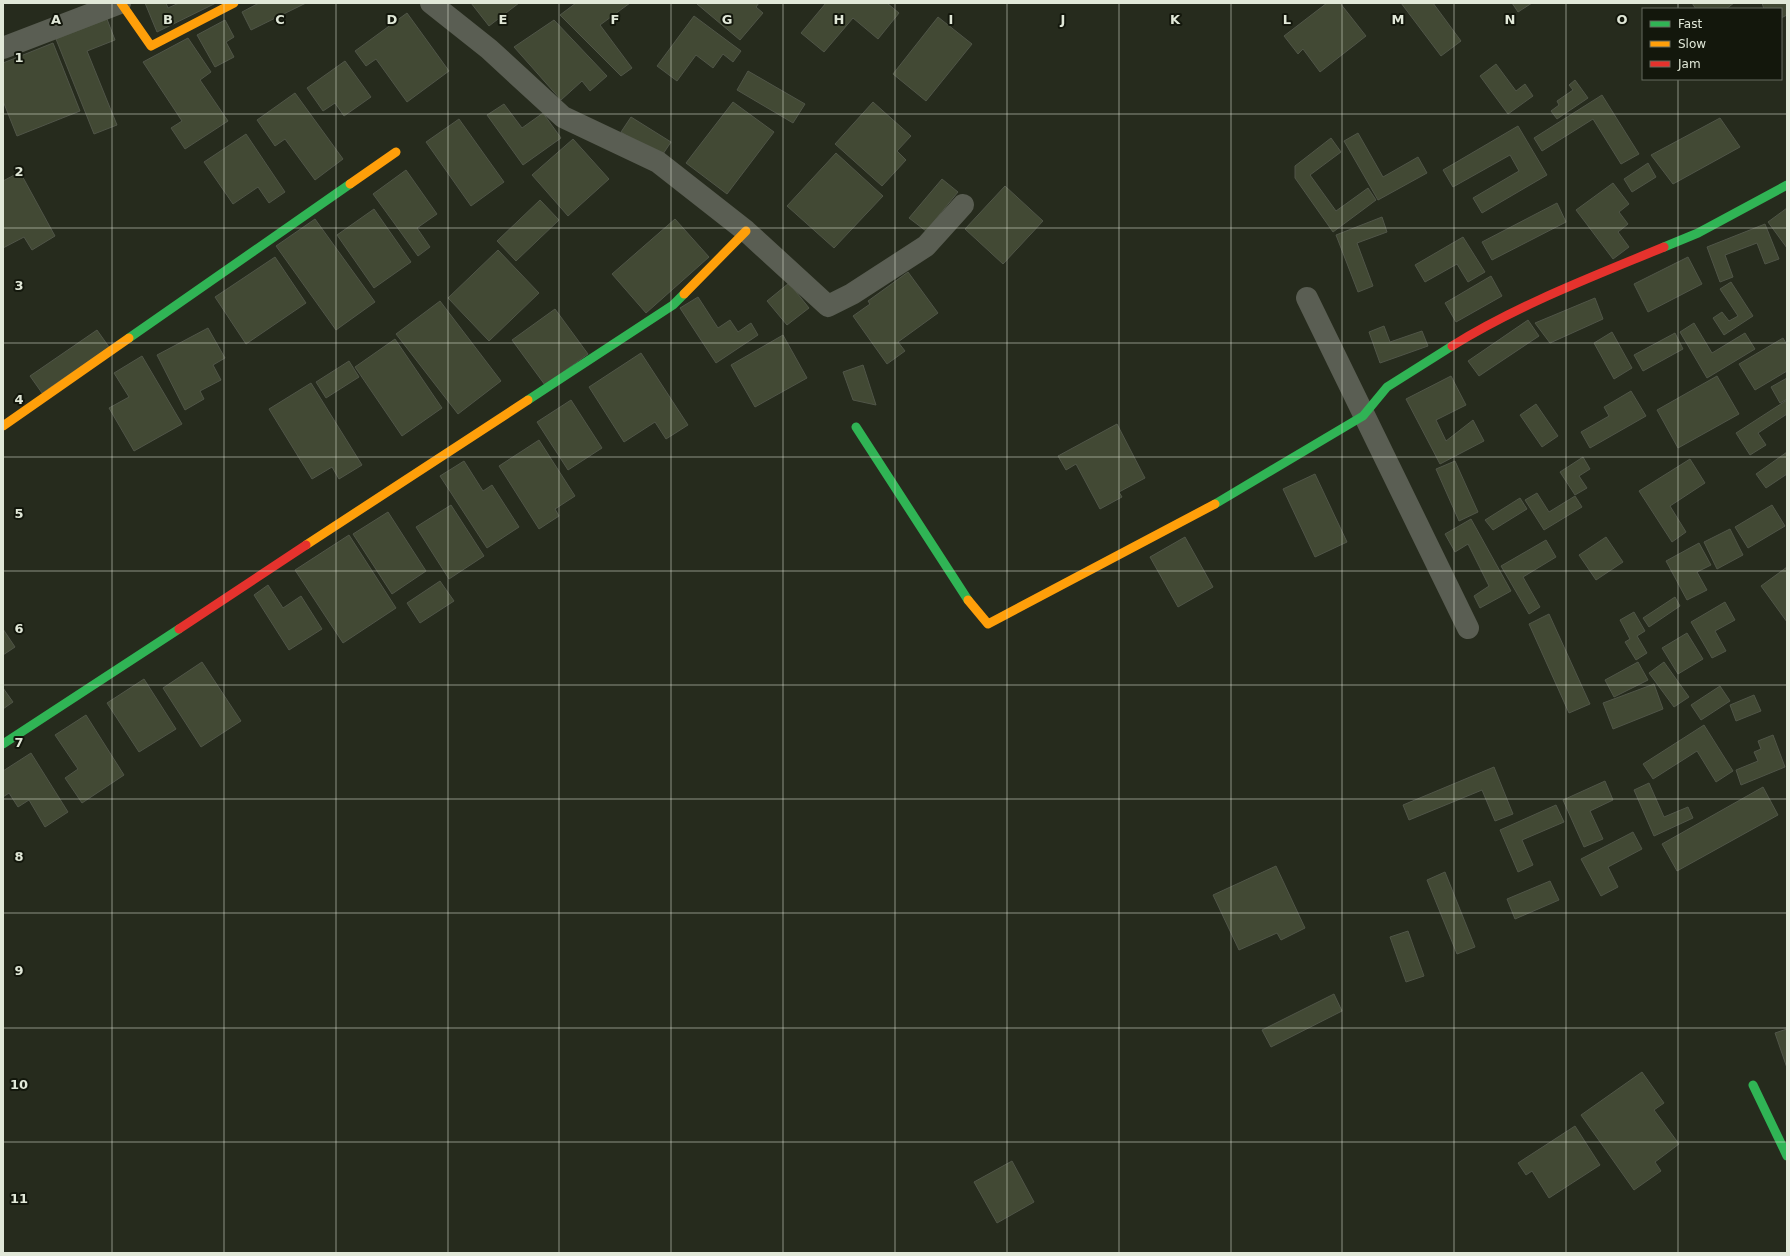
<svg xmlns="http://www.w3.org/2000/svg" width="1790" height="1256" font-family="'DejaVu Sans',sans-serif">
<style>
.building{fill:#424934;stroke:#505548}
.lines{fill:none;stroke-linecap:round;stroke-linejoin:round}
.street{stroke:#5a5e53;stroke-width:22}
.fast{stroke:#30b455;stroke-width:9}
.slow{stroke:#ff9f0a;stroke-width:9}
.jam{stroke:#e5322d;stroke-width:9}
.grid{fill:none;stroke:#e1e8d8;stroke-width:1;stroke-opacity:0.55}
.grid-label{font-size:13px;text-anchor:middle;font-weight:bold;fill:#e1e8d8;stroke:#13170c;stroke-width:4;stroke-linejoin:round;paint-order:stroke}
</style>
<rect width="100%" height="100%" fill="#262b1d"/>
<!-- building -->
<path class="building" d="M145 3H166L168 8 179 3H216L157 32Z
M259 3H306L251 30 242 12Z
M471 3H519L489 26Z
M576 3H630L600 25 632 68 621 76 560 15Z
M698 3H759L756 7 763 13 740 40 697 4Z
M826 3H887L899 13 878 39 853 18 824 52 801 33Z
M1327 3H1340L1366 36 1320 72 1303 49 1298 54 1284 36Z
M1401 3H1433L1461 41 1441 56Z
M1512 3H1532L1518 12Z
M1692 3H1734L1726 9H1696Z
M1762 3H1787V15L1781 18V9H1764Z
M407 13 449 71 407 102 376 59 366 66 355 51Z
M694 16 741 51 733 62 723 54 713 68 696 55 677 81 657 66Z
M938 17 972 44 926 101 893 74Z
M107 19 115 40 87 51 117 125 94 134 56 39Z
M225 20 234 37 226 42 234 57 215 67 197 35Z
M554 20 607 76 590 91 582 81 561 100 514 47Z
M188 38 211 72 200 80 228 121 185 149 171 128 182 121 143 62Z
M53 43 80 111 17 136 3 101V63Z
M345 61 371 97 344 116 335 103 323 111 307 88Z
M1496 64 1516 91 1525 84 1533 96 1508 114 1480 76Z
M748 71 805 104 793 123 737 90Z
M1575 80 1588 98 1557 119 1551 111 1559 105 1557 101 1573 90 1569 85Z
M295 93 343 159 315 180 285 139 275 146 257 120Z
M1602 95 1639 154 1621 164 1593 119 1542 151 1534 138Z
M733 102 774 132 727 194 686 163Z
M873 102 911 136 897 151 906 160 882 186 835 144Z
M504 104 522 128 543 113 561 138 523 165 487 115Z
M631 117 671 142 661 157 621 132Z
M1720 118 1740 147 1673 184 1651 155Z
M459 119 504 182 471 206 426 142Z
M1518 126 1547 175 1482 213 1473 198 1519 171 1510 155 1453 187 1443 170Z
M1358 133 1383 177 1418 157 1427 173 1378 200 1344 141Z
M246 134 285 192 269 203 258 187 233 204 204 162Z
M1331 138 1341 152 1310 175 1336 211 1368 188 1376 200 1333 232 1295 178V166Z
M573 139 609 179 568 216 532 175Z
M836 153 883 196 834 248 787 206Z
M1648 163 1656 177 1632 192 1624 179Z
M406 170 437 214 417 228 430 247 418 256 373 194Z
M20 172 55 236 32 250 24 237 3 248V181Z
M942 179 958 192 926 231 909 218Z
M1613 183 1629 204 1619 212 1628 224 1618 232 1629 247 1613 259 1576 210Z
M1005 186 1043 221 1003 264 965 229Z
M540 200 559 220 516 261 497 241Z
M1557 203 1566 222 1492 260 1482 242Z
M1787 208V248L1768 222Z
M374 209 411 262 374 288 337 235Z
M1382 217 1387 232 1357 243 1373 286 1358 292 1336 235Z
M315 219 375 302 336 330 276 246Z
M675 219 709 257 646 313 612 274Z
M1765 224 1779 259 1765 264 1757 243 1725 255 1733 277 1720 282 1707 247Z
M1463 237 1485 272 1468 282 1457 264 1425 282 1415 265Z
M498 250 539 293 489 341 448 298Z
M275 257 306 303 246 344 215 297Z
M1688 257 1702 284 1648 312 1634 284Z
M908 272 938 313 898 342 905 351 887 364 853 316 870 304 868 301Z
M1491 276 1502 296 1456 322 1445 303Z
M1731 282 1753 316 1724 335 1713 318 1722 312 1729 321 1738 316 1720 289Z
M789 283 809 308 787 325 767 301Z
M698 297 718 328 730 320 738 332 751 323 758 335 716 363 680 308Z
M1595 298 1603 319 1550 343 1535 323Z
M440 301 501 381 458 414 396 334Z
M555 309 588 354 545 385 512 340Z
M1528 320 1539 336 1479 376 1468 361Z
M1694 323 1712 353 1745 333 1755 349 1707 378 1680 332Z
M1384 326 1390 342 1422 331 1428 346 1380 363 1369 332Z
M208 328 225 358 213 365 221 380 200 391 204 399 185 410 157 355Z
M97 330 109 347 42 393 30 376Z
M1612 332 1632 368 1614 379 1594 343Z
M1675 333 1683 349 1643 371 1634 355Z
M783 335 807 378 755 407 731 365Z
M1783 338 1787 345V371L1755 390 1739 364Z
M395 339 442 408 402 436 355 367Z
M641 353 688 425 666 439 655 422 624 442 589 387Z
M142 356 182 424 134 451 109 408 129 397 114 373Z
M349 361 359 377 326 398 316 382Z
M863 365 876 405 853 400 843 372Z
M1451 376 1466 405 1436 420 1446 441 1473 420 1484 441 1440 464 1406 399Z
M1717 376 1739 414 1678 448 1657 410Z
M1787 378V399L1780 403 1771 387Z
M311 383 362 465 339 479 332 467 312 479 269 409Z
M1631 391 1646 416 1590 448 1581 432 1609 416 1604 407Z
M571 400 602 448 568 470 537 422Z
M1787 400V414L1758 433 1766 445 1750 455 1736 433Z
M1536 404 1558 436 1542 447 1520 415Z
M1117 424 1145 478 1119 492 1122 497 1100 509 1076 464 1066 470 1058 456Z
M539 440 575 496 555 509 559 516 539 529 499 466Z
M1787 452V474L1766 488 1756 474Z
M1583 457 1590 469 1579 476 1587 488 1575 495 1560 472Z
M1690 459 1705 483 1670 506 1686 532 1672 542 1639 491Z
M464 461 483 491 492 485 519 527 487 548 440 476Z
M1455 461 1478 512 1459 521 1436 469Z
M1315 474 1347 542 1315 557 1283 489Z
M1537 493 1549 512 1575 496 1582 507 1544 530 1525 500Z
M1520 498 1527 509 1493 530 1485 520Z
M451 505 484 556 449 579 416 527Z
M1772 505 1785 526 1748 548 1735 527Z
M388 512 426 571 392 594 353 534Z
M1471 519 1511 591 1480 608 1474 596 1489 586 1468 544 1455 552 1445 534Z
M1730 529 1743 555 1717 569 1704 542Z
M349 535 396 608 343 643 295 570Z
M1185 537 1213 587 1178 607 1150 557Z
M1606 537 1623 562 1596 580 1579 555Z
M1546 540 1556 557 1523 577 1540 607 1529 614 1501 566Z
M1699 543 1711 565 1697 572 1707 590 1687 600 1666 561Z
M1787 567V622L1761 586Z
M440 581 454 601 420 623 407 603Z
M268 585 283 608 301 596 322 629 289 650 254 595Z
M1675 597 1680 606 1649 627 1643 618Z
M1725 602 1735 620 1715 631 1726 651 1712 658 1691 622Z
M1634 612 1645 631 1637 636 1647 653 1636 660 1625 642 1630 639 1620 620Z
M1549 614 1590 704 1569 713 1529 624Z
M3 629 15 647 3 655Z
M1687 633 1703 659 1678 674 1662 648Z
M202 662 241 721 201 747 163 688Z
M1638 662 1648 680 1614 697 1605 680Z
M1664 662 1689 697 1674 707 1649 673Z
M144 679 176 729 139 752 107 703Z
M1654 684 1663 709 1613 729 1603 703Z
M1720 686 1730 701 1701 720 1691 705Z
M3 688 13 702 3 709Z
M1754 695 1761 711 1736 721 1730 705Z
M86 715 124 775 82 803 65 778 78 769 55 735Z
M1704 725 1733 771 1716 782 1697 751 1653 779 1643 764Z
M1773 735 1785 767 1741 785 1736 770 1758 761 1754 752 1761 749 1758 741Z
M31 753 68 812 45 827 29 800 18 807 9 793 3 797V771Z
M1494 767 1513 814 1495 821 1482 790 1409 820 1403 805Z
M1605 781 1613 800 1590 811 1603 839 1584 847 1563 800Z
M1649 783 1664 817 1688 807 1693 818 1654 836 1634 790Z
M1763 787 1778 815 1677 871 1662 844Z
M1556 805 1564 822 1522 840 1533 865 1518 872 1500 830Z
M1633 832 1642 849 1608 867 1618 887 1601 896 1581 859Z
M1276 866 1305 928 1281 940 1277 933 1239 950 1213 895Z
M1445 872 1475 947 1457 954 1427 880Z
M1550 881 1559 900 1515 919 1507 899Z
M1408 931 1424 976 1406 982 1390 937Z
M1334 994 1342 1011 1271 1047 1262 1030Z
M1787 1029V1068L1775 1033Z
M1642 1072 1664 1103 1654 1110 1679 1144 1655 1162 1661 1171 1634 1190 1581 1115Z
M1575 1126 1600 1165 1549 1198 1532 1171 1526 1175 1518 1163Z
M1012 1161 1034 1202 997 1223 974 1182Z"/>
<g class="lines">
<!-- street -->
<path class="street" d="M431 3 489 49 563 117 658 162 746 231 828 306 852 294 926 246 963 205
M3 48 120 3
M1307 298 1468 628"/>
<!-- fast -->
<path class="fast" d="M1664 247 1698 233 1787 185
M129 338 350 184
M528 400 673 305 684 294
M856 427 968 600
M1215 504 1363 416 1387 387 1452 346
M3 744 179 629
M1753 1085 1787 1156"/>
<!-- slow -->
<path class="slow" d="M121 3 151 46 234 3
M350 184 396 152
M684 294 746 231
M3 426 129 338
M306 545 528 400
M968 600 988 624 1215 504"/>
<!-- jam -->
<path class="jam" d="M1452 346C1518 305 1592 277 1664 247
M179 629 306 545"/>
</g>
<!-- grid -->
<path class="grid" d="M112 3V1253M224 3V1253M336 3V1253M448 3V1253M559 3V1253M671 3V1253M783 3V1253M895 3V1253M1007 3V1253M1119 3V1253M1231 3V1253M1342 3V1253M1454 3V1253M1566 3V1253M1678 3V9M1678 79V1253M3 114H1787M3 228H1787M3 343H1787M3 457H1787M3 571H1787M3 685H1787M3 799H1787M3 913H1787M3 1028H1787M3 1142H1787"/>
<g class="grid-label">
<text x="56" y="24">A</text>
<text x="168" y="24">B</text>
<text x="280" y="24">C</text>
<text x="392" y="24">D</text>
<text x="503" y="24">E</text>
<text x="615" y="24">F</text>
<text x="727" y="24">G</text>
<text x="839" y="24">H</text>
<text x="951" y="24">I</text>
<text x="1063" y="24">J</text>
<text x="1175" y="24">K</text>
<text x="1287" y="24">L</text>
<text x="1398" y="24">M</text>
<text x="1510" y="24">N</text>
<text x="1622" y="24">O</text>
<text x="19" y="62">1</text>
<text x="19" y="176">2</text>
<text x="19" y="290">3</text>
<text x="19" y="404">4</text>
<text x="19" y="518">5</text>
<text x="19" y="633">6</text>
<text x="19" y="747">7</text>
<text x="19" y="861">8</text>
<text x="19" y="975">9</text>
<text x="19" y="1089">10</text>
<text x="19" y="1203">11</text>
</g>
<!-- border -->
<rect width="1790" height="1256" fill="none" stroke="#e1e8d8" stroke-width="8"/>
<!-- legend -->
<rect x="1642" y="8" width="140" height="72" fill="#13170c" stroke="#656b5e"/>
<rect x="1650" y="21" width="20" height="6" fill="#30b455" stroke="#656b5e"/>
<text x="1678" y="28" font-size="12" fill="#e1e8d8">Fast</text>
<rect x="1650" y="41" width="20" height="6" fill="#ff9f0a" stroke="#656b5e"/>
<text x="1678" y="48" font-size="12" fill="#e1e8d8">Slow</text>
<rect x="1650" y="61" width="20" height="6" fill="#e5322d" stroke="#656b5e"/>
<text x="1678" y="68" font-size="12" fill="#e1e8d8">Jam</text>
</svg>
